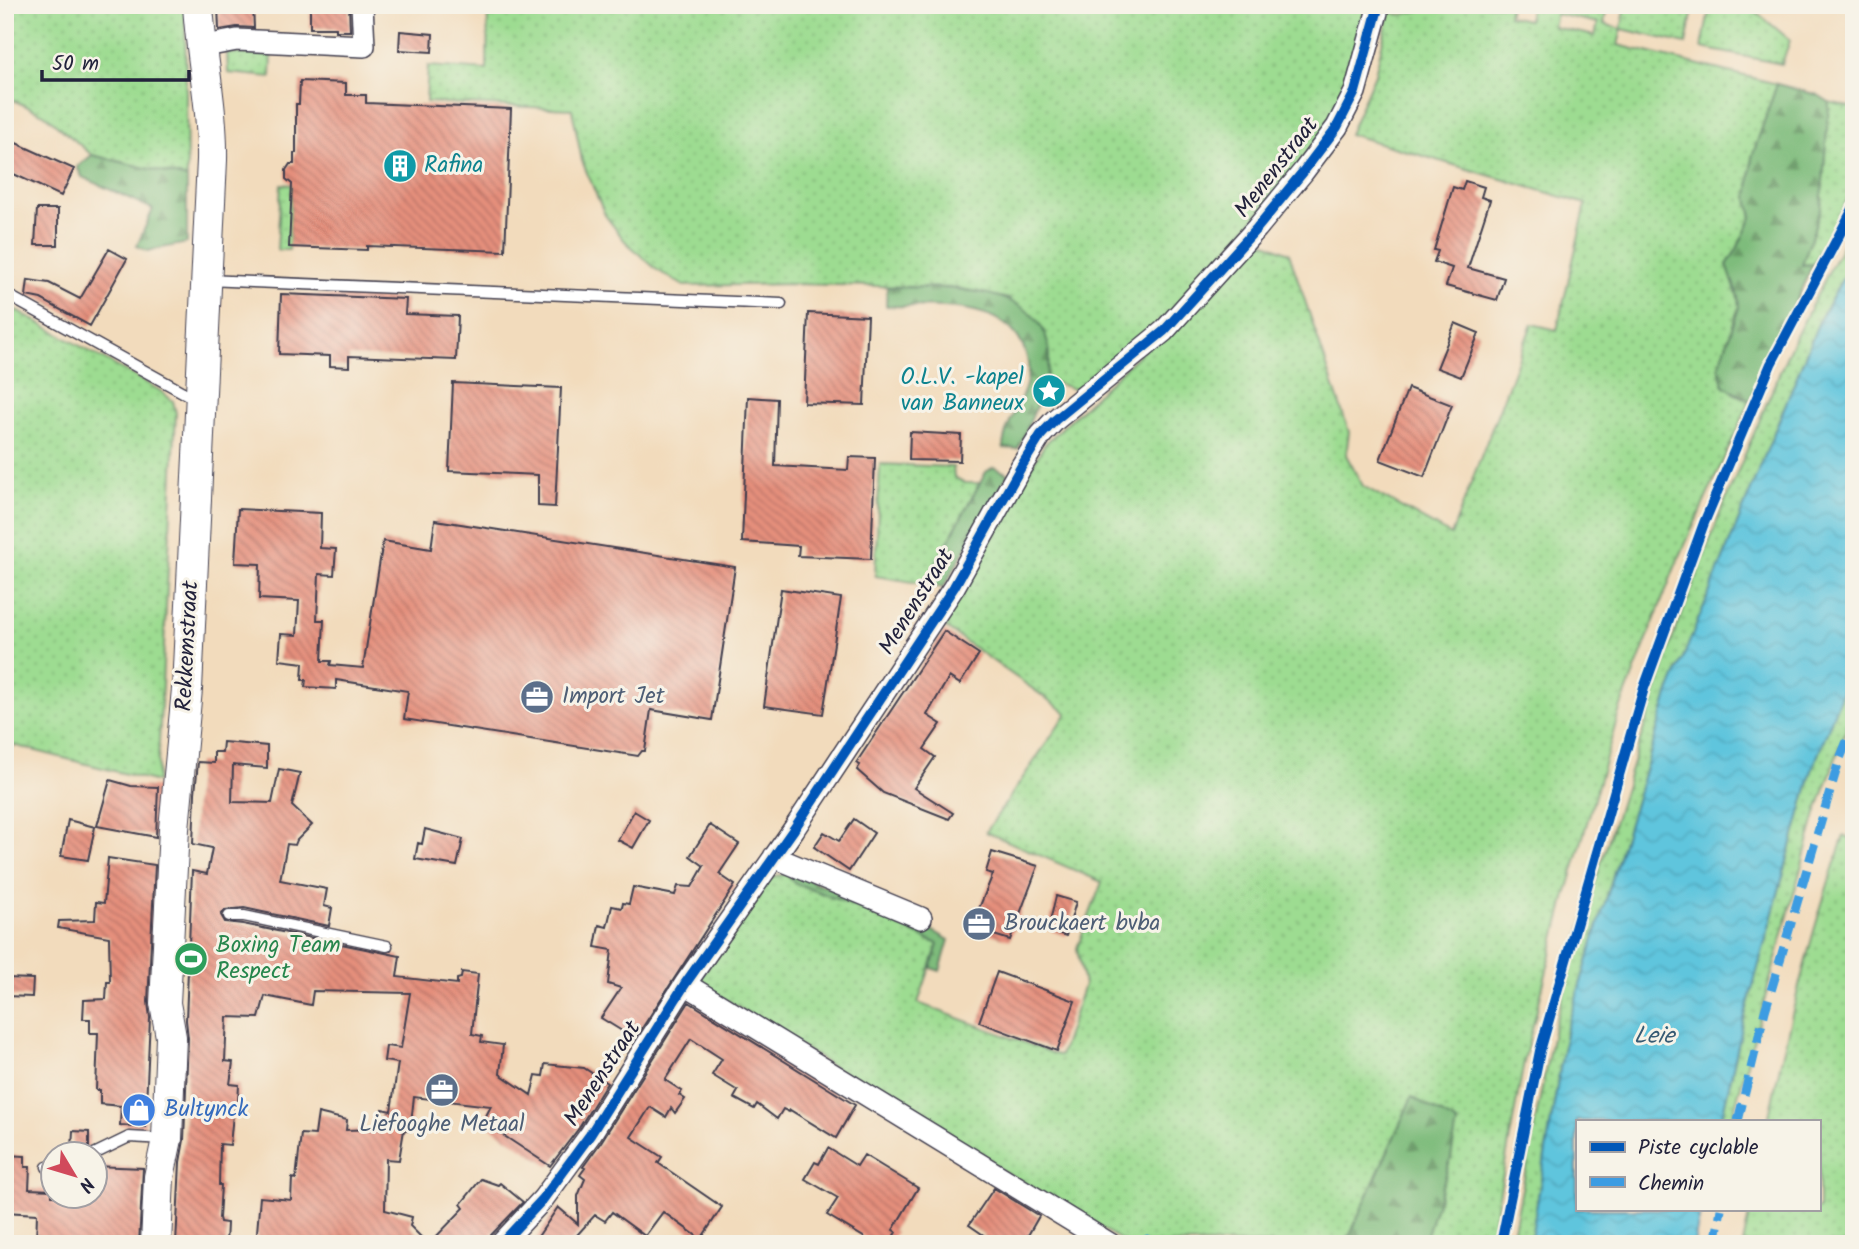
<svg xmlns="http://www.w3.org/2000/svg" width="1859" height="1249" font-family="Kalam,sans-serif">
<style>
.grass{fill:url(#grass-dots);stroke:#607f66;stroke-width:2;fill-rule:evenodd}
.forest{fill:url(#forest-firs);stroke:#506f5b;stroke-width:2}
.water{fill:url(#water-waves);stroke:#40748c;stroke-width:2}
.building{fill:url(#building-back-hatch)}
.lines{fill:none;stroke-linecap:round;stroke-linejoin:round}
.lane-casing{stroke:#413e4e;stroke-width:13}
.street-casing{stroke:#413e4e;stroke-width:24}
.secondary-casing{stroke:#413e4e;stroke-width:32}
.lane{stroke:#fff;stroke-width:10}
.street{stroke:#fff;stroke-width:21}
.secondary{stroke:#fff;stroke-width:30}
.quiet{stroke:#3c9ce2;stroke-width:9;stroke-dasharray:18 9;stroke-linecap:butt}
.cycleway-casing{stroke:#f7f3e8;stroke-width:15}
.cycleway{stroke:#0057b8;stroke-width:10}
.labels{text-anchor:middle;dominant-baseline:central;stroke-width:6;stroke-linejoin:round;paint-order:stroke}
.culture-label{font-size:23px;fill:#0d838f;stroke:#f7f3e8;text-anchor:start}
.street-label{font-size:23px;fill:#22223b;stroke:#f7f3e8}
.service-label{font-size:23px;fill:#4e5e75;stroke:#f7f3e8;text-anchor:start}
.leisure-label{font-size:23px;fill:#27864d;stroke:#f7f3e8;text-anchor:start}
.shop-label{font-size:23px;fill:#366cbe;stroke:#f7f3e8;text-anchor:start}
.water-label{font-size:24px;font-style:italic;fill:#375b74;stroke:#f7f3e8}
</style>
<defs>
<pattern id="grass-dots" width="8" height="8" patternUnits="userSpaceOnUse" patternTransform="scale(1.75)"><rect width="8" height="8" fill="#9ddc91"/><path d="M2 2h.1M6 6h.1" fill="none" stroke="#87bc7e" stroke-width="1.8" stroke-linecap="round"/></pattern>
<pattern id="forest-firs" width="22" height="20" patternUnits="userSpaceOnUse" patternTransform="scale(1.75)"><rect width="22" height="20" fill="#7ebc7b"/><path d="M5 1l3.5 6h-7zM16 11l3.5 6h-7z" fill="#679866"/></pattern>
<pattern id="water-waves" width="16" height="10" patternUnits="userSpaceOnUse" patternTransform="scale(1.75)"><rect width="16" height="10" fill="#5fc5dd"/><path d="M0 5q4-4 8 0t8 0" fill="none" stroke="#52a9bf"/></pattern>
<pattern id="building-back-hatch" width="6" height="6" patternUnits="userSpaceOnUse" patternTransform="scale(1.75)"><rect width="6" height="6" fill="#e58f7c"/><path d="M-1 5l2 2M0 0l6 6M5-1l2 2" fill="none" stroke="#b97467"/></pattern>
</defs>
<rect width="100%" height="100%" fill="#f7f3e8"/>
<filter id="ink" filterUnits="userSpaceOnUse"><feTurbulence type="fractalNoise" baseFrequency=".0143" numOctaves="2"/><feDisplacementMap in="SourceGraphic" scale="14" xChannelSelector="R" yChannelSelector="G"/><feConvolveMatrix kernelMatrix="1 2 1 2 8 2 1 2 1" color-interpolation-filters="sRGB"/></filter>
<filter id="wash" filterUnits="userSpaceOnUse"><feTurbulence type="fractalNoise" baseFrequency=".00686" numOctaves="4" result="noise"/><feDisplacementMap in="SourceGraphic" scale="28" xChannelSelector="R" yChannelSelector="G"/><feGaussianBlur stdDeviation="1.57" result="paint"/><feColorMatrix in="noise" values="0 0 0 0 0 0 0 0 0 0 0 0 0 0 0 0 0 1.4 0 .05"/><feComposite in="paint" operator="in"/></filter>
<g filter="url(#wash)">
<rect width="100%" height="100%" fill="#f2dbbc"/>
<!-- grass -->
<path class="grass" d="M5 5H185L187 178 92 155 44 114 13 100 5 101Z
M488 5H1371L1363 46 1337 108 1315 144 1284 185 1164 320 1076 390 1044 379 1049 358 1009 299 957 288 794 284 684 286 657 270 625 241 605 215 582 161 572 109 426 102 428 66 487 70Z
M1431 5H1510L1508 16 1528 20 1531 5H1607L1604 24 1621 29 1626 5H1694L1686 44 1622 29 1618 45 1777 84 1752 157 1748 199 1752 217 1737 249 1727 265 1738 297 1739 307 1719 367 1733 393 1750 401 1675 567 1620 709 1565 899 1525 1057 1490 1244H1424L1457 1123 1412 1097 1346 1244H1128L945 1137 703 985 701 977 771 877 792 873 795 883 859 908 938 944 918 1003 1060 1056 1084 985 1077 948 1102 882 986 832 1067 713 939 623 1045 444 1259 240 1289 253 1349 432 1346 455 1363 486 1451 535 1532 324 1557 330 1586 204 1349 134 1375 74 1390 11 1400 15 1430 8ZM1556 14 1598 23 1595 36 1553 27Z
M1710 5H1748L1790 40 1782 64 1702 48Z
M227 53 272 56 271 77 228 73Z
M1829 102 1854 108V187L1813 264 1802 265 1821 208Z
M281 184 292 185 289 250H277Z
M1854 222V258L1820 319 1668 695 1567 1028 1530 1244H1511L1554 1027 1591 895 1672 640 1721 511 1790 348Z
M5 304 159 390 173 401 176 413 157 782 5 743Z
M880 464 953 467 954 477 965 483H980L925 584 875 576Z
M1854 661V707L1816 814 1731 1121H1721L1744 1019 1811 773Z
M1844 836 1854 839V1244H1743L1750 1209H1819V1121H1768C1788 1025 1811 929 1844 836Z"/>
<!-- forest -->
<path class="forest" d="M1777 84 1818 95 1829 102 1821 208 1802 265 1813 264 1750 401 1723 385 1719 367 1739 307 1738 297 1727 265 1737 249 1752 217 1748 199 1752 157Z
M92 155 187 178V243L147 251 137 246 153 209 82 177 77 167Z
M887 287C940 288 1050 281 1049 358 1049 383 1028 425 1018 449L1003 448C1004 421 1027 399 1028 372 1029 364 1026 353 1023 346 1000 298 931 308 886 306Z
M994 467 1008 474 943 588 925 584 986 472Z
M792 873 926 927 949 940 940 971 931 968 938 944 859 908 795 883 789 878Z
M1412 1097 1457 1123 1451 1158 1424 1244H1346Z"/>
<!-- water -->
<path class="water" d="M1854 258V661L1811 773 1744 1019 1721 1121H1577V1209H1701L1694 1244H1530L1567 1028 1668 695 1820 319Z"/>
<g id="blocks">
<!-- building -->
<path class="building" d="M218 5H253L254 28 237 27 219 30Z
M310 5H349L350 31H336V28H310Z
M400 31 433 34 432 52 399 50Z
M300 81 346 83V95H366V103L511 109 505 251 367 246V250L289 247 292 184 286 179V170L290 164H294V153H296V104H299Z
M5 138 74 169 61 196 5 170Z
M1465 181 1484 187 1481 197 1490 200 1468 268 1504 278 1497 300 1446 286 1452 268 1434 262 1438 251 1434 250 1453 187 1462 190Z
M37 209H58V245H35Z
M109 249 127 259 90 326 41 299 26 296 28 280 49 283 80 299Z
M281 294 406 299 405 314 458 316 456 360 349 356V367L330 366V356L279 354Z
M808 313 868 316 864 405 804 403Z
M1455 323 1479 333 1461 377 1437 368Z
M453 383 561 388 555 507 538 506V475L449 471Z
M1408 388 1452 405 1424 477 1380 460Z
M748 397 777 399 775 466 848 470 849 457 875 458 871 559 798 556 799 546 742 542Z
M910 432 961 435 960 461 909 460Z
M238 509 321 513 320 548 336 549 334 575 319 574 317 620H324L322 661H331L330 665 363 668 383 541 431 549 435 520 735 567 712 720 651 710 645 751H642L638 756 404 719 408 691 336 680V689L305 687 306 680H302L303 663 279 660 281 634 297 635 299 601 259 599 260 564 235 563Z
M781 589 841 598 823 714 764 706Z
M944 631 979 654 960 684 949 677 927 715 941 724 924 749 935 757 914 788 953 813 949 819 883 793 857 770 860 765 856 763Z
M223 742 267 746V768L233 765 232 802 272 803 279 769 300 773 292 806 312 825 297 840 295 845 287 844 280 880 327 889 324 906 332 908 329 926 244 908 225 910 221 915 225 922 243 924 400 956 397 977 457 984V979L461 978 462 972 478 974 472 1034 482 1036 481 1042 503 1045 500 1074 531 1095 536 1075 543 1076 545 1064 584 1068 607 1083 579 1128 550 1166 483 1122 491 1106 414 1097 410 1131 404 1130 399 1160 386 1159 385 1210 412 1217 410 1226 428 1244H256L260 1197 291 1200 292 1178 296 1179 301 1134 315 1135 318 1113 347 1120 346 1130 378 1129 382 1109 391 1111 398 1063 384 1061 386 1046 401 1048 410 993 313 991 311 1005 265 996 259 1018 227 1017 225 1061 233 1062 230 1084 239 1085 238 1104H234L230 1145 220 1144 219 1185H221L219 1218 220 1222 227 1223 226 1244H176L180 1162 184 1140 188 1038 186 1020 192 871 207 874 212 848 193 844 195 793 198 762 214 763V752H222Z
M110 780 131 786 158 787 156 837 97 826Z
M634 811 649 820 633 848 618 840Z
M854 819 874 833 849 871 814 847 824 832 839 841Z
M68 820 95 827 88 860 61 856Z
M710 825 739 844 719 874 735 885 635 1039 601 1018 621 988 608 984 612 950 595 947 599 925 607 927 612 906 622 908 623 903 629 904 633 887 675 895 678 886 692 887 704 866 690 856Z
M425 829 463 839 457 866 415 859 418 843 422 844Z
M992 852 1038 866 1010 940 971 928 993 874 986 872Z
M108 858 155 865 148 1002 150 1018 145 1127 120 1125 121 1106 100 1104V1090H96L98 1033H90V1019H83L84 1000 106 999 107 982H110L109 937 58 928 59 921 95 920 96 902 104 903Z
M1056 896 1076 902 1066 936 1048 930Z
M997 972 1075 1001 1057 1051 979 1022Z
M5 978 33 979 32 997 5 996Z
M689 1002 855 1105 836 1138 790 1110 789 1112 783 1109 777 1119 757 1104 754 1109 734 1098 738 1091 712 1075 722 1059 691 1039 665 1080 682 1091 679 1095 685 1099 675 1113 671 1108 666 1117 650 1107 631 1137 662 1157 658 1163 722 1207 701 1239 663 1212 645 1236 612 1212 605 1221 595 1215 569 1244H533L558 1207 578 1224V1196L585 1179 580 1175 585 1168 583 1167 601 1142Z
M73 1131 89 1132V1148H72Z
M828 1148 857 1166 864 1155 918 1188 893 1230 896 1232 889 1244H862L865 1238 827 1215 838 1198 805 1179 815 1162 819 1164Z
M5 1155 25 1156V1167H30L29 1189 52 1190V1196H94V1166L143 1168 139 1244H36L37 1214 5 1212Z
M481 1179 498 1185 500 1183 523 1202 491 1235 488 1244H429L464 1208 461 1204Z
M994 1188 1039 1216 1023 1244H980L985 1236 969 1225Z"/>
</g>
</g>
<g filter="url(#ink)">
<use href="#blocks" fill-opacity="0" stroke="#413e4e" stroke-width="2"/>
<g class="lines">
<!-- lane casing -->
<g class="lane-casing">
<path id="lane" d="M207 280 781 304
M9 296 199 401
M229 916H244L387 946
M94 1154 129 1137 164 1139
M47 1167 52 1166
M1501 1244 1540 1051 1644 688 1704 523 1771 364 1854 207"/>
</g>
<!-- street casing -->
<g class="street-casing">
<path id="street" d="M200 47 237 40 364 46 362 5
M774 857 921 918
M685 984 1110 1244
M501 1244 543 1199 590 1135 685 984 794 829 954 587 1021 467 1041 435 1055 420 1164 331 1257 228 1303 172 1337 127 1355 92 1379 5"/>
</g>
<!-- secondary casing -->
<g class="secondary-casing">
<path id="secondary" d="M156 1244 159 1177 167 1139 171 1037 165 1003 174 829 187 689 212 160C213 108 201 57 198 5"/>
</g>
<!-- lane -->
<use href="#lane" class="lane"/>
<!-- street -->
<use href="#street" class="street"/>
<!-- secondary -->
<use href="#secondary" class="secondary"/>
<!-- quiet -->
<path class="quiet" d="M5 295 9 296
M1738 1121 1765 1011 1839 761 1854 724
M1144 1244 1147 1239 1155 1244
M1715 1244 1721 1209"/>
<!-- cycleway casing -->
<g class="cycleway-casing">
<path id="cycleway" d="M501 1244 543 1199 590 1135 685 984 794 829 954 587 1021 467 1041 435 1055 420 1164 331 1257 228 1303 172 1337 127 1355 92 1379 5
M1501 1244 1540 1051 1644 688 1704 523 1771 364 1854 207"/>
</g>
<!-- cycleway -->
<use href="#cycleway" class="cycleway"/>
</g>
</g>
<!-- icons -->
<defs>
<g id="building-disc" transform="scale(1.75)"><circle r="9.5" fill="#0f9aa8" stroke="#f7f3e8"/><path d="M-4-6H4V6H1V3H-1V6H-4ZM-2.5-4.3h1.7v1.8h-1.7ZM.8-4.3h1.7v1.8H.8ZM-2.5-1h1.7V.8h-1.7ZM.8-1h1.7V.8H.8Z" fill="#fff"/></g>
<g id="sight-disc" transform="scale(1.75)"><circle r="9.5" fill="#0f9aa8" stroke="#f7f3e8"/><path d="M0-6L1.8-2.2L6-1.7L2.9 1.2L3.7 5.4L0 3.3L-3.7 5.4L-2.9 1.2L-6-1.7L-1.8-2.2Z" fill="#fff"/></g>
<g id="office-disc" transform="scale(1.75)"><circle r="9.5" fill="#5c6f8a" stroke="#f7f3e8"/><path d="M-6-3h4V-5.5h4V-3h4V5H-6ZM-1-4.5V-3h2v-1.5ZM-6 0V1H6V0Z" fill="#fff"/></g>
<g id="stadium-disc" transform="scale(1.75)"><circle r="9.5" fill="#2e9e5b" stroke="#f7f3e8"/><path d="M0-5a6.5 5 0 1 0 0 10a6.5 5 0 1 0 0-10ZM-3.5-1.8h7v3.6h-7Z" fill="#fff"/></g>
<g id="shop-disc" transform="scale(1.75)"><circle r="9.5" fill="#3f7fe0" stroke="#f7f3e8"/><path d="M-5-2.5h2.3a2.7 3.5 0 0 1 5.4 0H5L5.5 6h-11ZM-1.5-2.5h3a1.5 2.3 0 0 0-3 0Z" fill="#fff"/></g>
</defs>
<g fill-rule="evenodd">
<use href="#building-disc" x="400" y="166"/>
<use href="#sight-disc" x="1049" y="391"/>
<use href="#office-disc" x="537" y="697"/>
<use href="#office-disc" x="979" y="924"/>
<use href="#stadium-disc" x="191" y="959"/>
<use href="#office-disc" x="442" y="1090"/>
<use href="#shop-disc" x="139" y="1110"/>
</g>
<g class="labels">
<!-- culture labels -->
<g class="culture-label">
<text x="424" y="166">Rafina</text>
<text x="1024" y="378" text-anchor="end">O.L.V. -kapel<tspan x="1024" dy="26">van Banneux</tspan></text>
</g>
<!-- street labels -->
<g class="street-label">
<text transform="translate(1277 168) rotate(-52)">Menenstraat</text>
<text transform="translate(917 602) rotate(-58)">Menenstraat</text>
<text transform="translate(188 646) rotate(-87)">Rekkemstraat</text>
<text transform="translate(603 1074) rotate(-57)">Menenstraat</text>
</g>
<!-- service labels -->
<g class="service-label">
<text x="562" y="697">Import Jet</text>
<text x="1004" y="924">Brouckaert bvba</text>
<text x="442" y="1125" text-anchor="middle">Liefooghe Metaal</text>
</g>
<!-- leisure labels -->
<g class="leisure-label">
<text x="216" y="946">Boxing Team<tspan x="216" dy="26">Respect</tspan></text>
</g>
<!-- shop labels -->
<g class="shop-label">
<text x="164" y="1110">Bultynck</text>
</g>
<!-- water labels -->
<g class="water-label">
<text x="1654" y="1036">Leie</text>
</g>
</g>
<!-- margin -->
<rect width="1859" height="1249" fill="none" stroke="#f7f3e8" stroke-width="28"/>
<!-- legend -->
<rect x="1576" y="1120" width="245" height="91" fill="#f7f3e8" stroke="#a29fa3" stroke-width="2"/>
<rect x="1590" y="1142" width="35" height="10" fill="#0057b8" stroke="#a29fa3" stroke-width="2"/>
<text x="1638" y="1154" font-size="21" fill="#22223b">Piste cyclable</text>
<rect x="1590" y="1177" width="35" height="10" fill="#3c9ce2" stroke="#a29fa3" stroke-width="2"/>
<text x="1638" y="1190" font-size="21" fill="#22223b">Chemin</text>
<!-- north arrow -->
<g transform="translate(74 1175) rotate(128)"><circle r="33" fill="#f7f3e8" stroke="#a29fa3" stroke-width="2"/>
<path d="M0-5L12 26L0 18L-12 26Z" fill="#d1495b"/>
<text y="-10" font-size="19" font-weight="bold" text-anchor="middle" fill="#22223b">N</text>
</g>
<!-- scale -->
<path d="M42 70v10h147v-10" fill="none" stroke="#22223b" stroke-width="3.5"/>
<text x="52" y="70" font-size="21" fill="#22223b" stroke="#f7f3e8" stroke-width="5" paint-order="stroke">50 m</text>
</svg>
